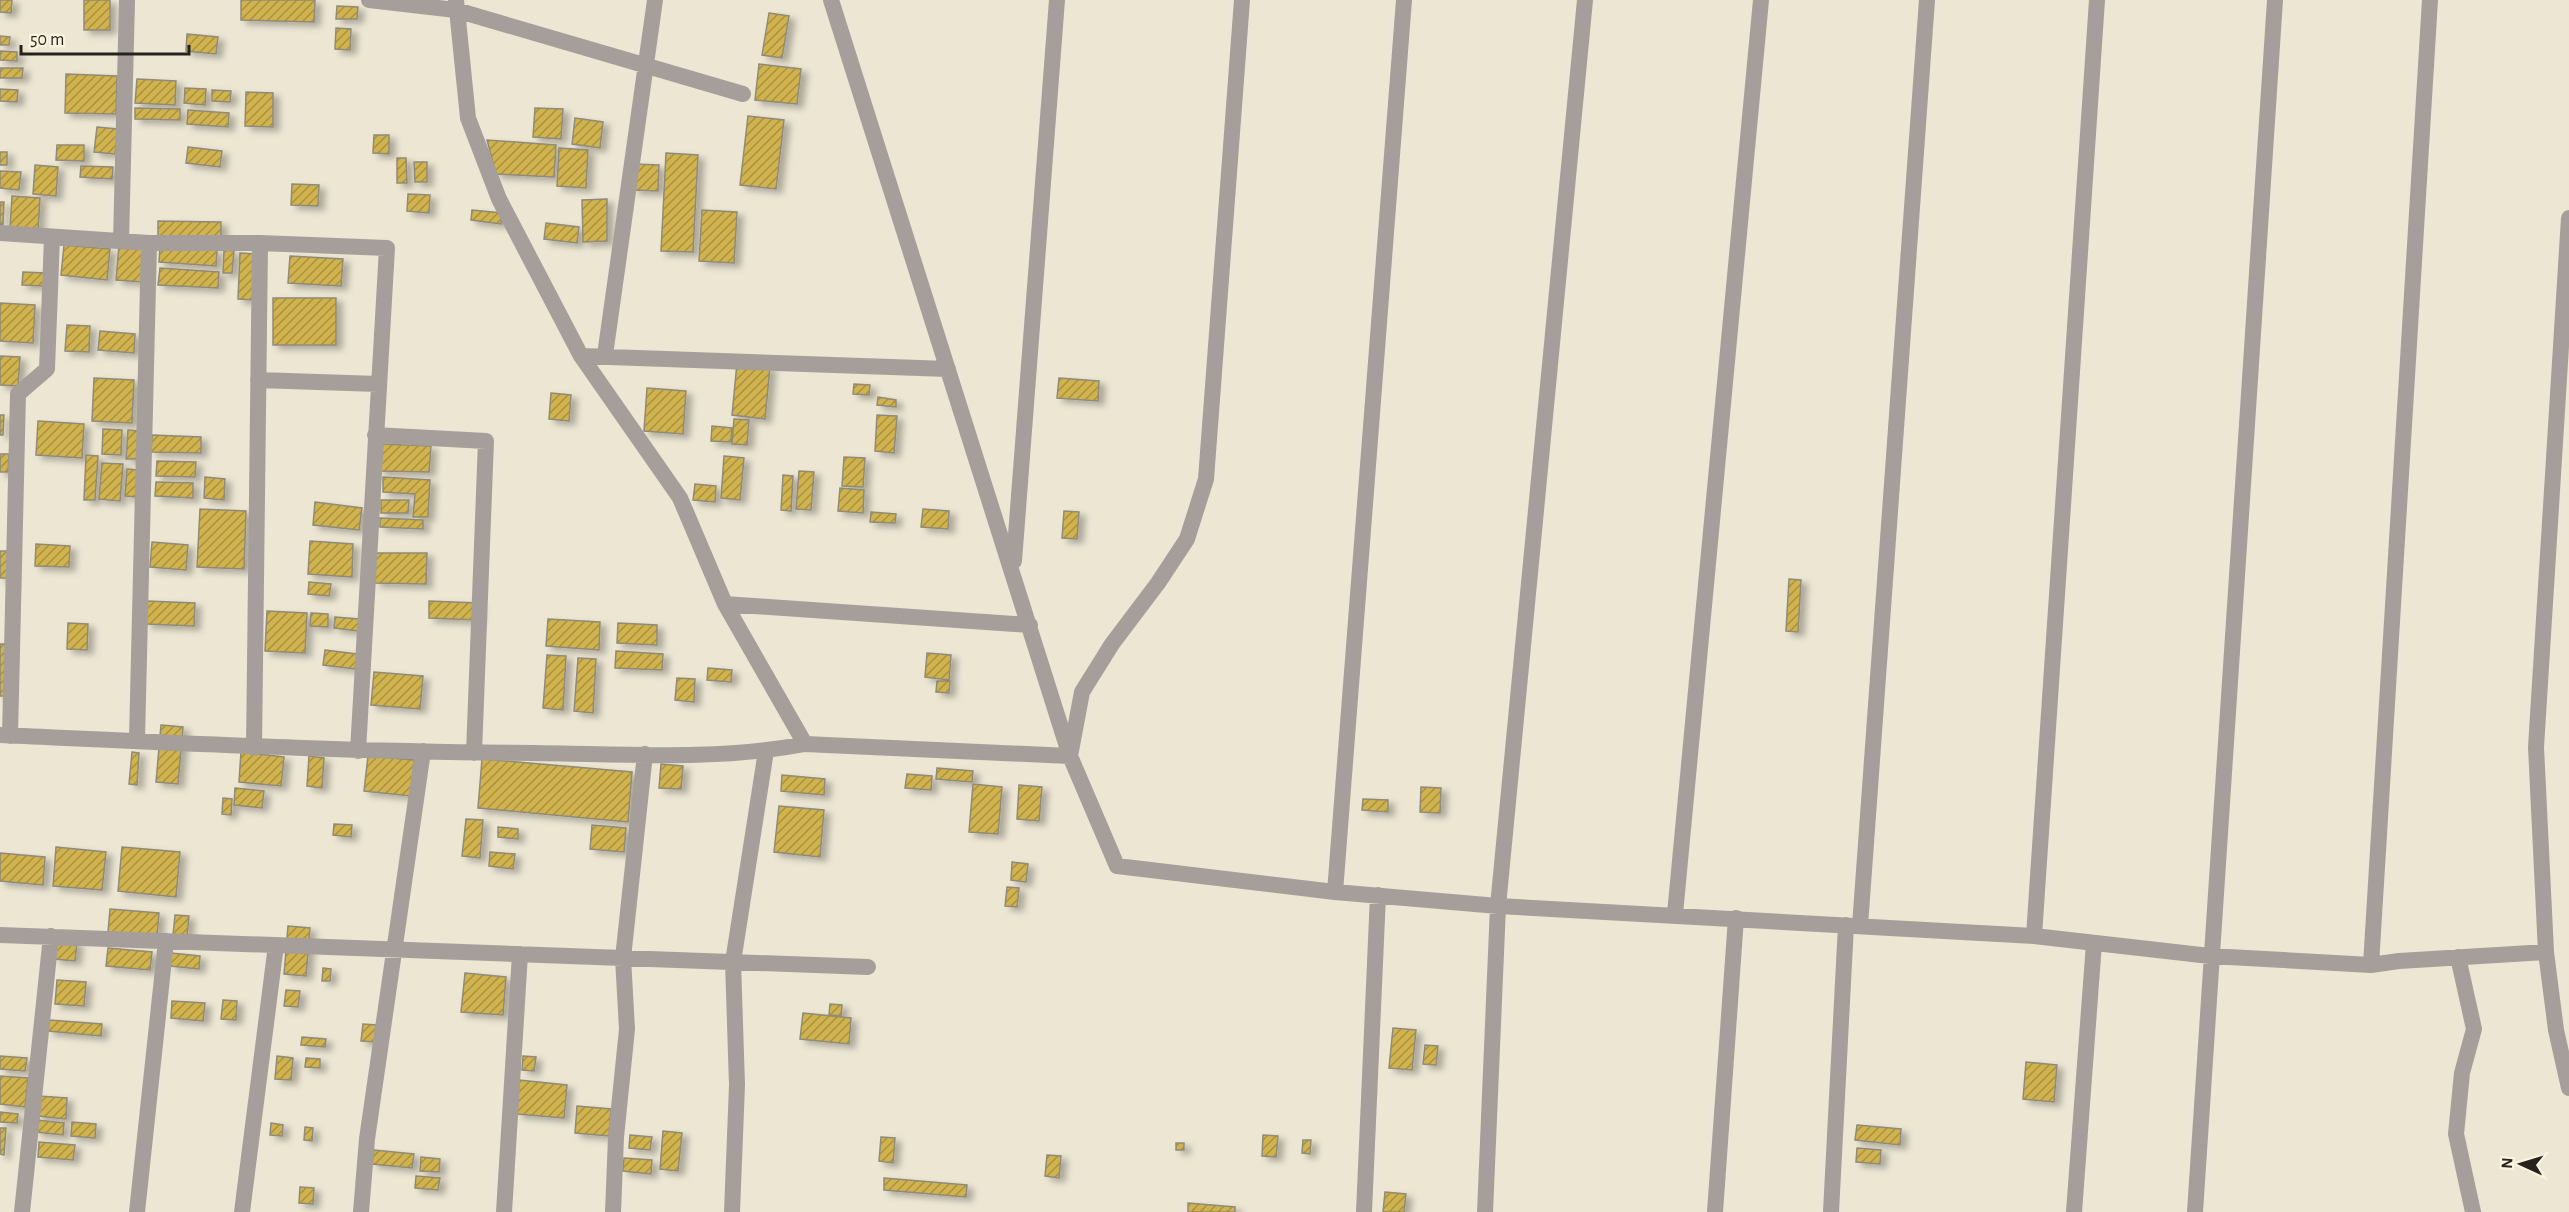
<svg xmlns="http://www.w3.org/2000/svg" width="2569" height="1212" font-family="'Alegreya Sans',sans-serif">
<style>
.building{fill:url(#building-hatch);stroke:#908b79;stroke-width:1.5;filter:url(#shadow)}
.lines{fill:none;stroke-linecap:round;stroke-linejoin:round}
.minor{stroke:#a69e9a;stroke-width:16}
</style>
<defs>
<pattern id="building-hatch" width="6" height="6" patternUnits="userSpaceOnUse" patternTransform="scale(1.5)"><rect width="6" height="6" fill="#d0b34e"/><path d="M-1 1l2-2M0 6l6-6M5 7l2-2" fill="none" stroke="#a99140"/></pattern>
<filter id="shadow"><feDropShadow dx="6" dy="4" stdDeviation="3" flood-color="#0004"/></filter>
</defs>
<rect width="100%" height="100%" fill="#ece6d3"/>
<!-- building -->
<path class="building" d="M0 0H12L11 13 0 12Z
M84 0H110V30H84Z
M241 0H315L314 22 241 20Z
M337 6 358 7 357 19H336Z
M769 13 789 16 782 58 762 55Z
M336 28 351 29 350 50 335 49Z
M187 34 218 37 216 54 186 51Z
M0 36 10 37 9 45H0Z
M0 51 17 52V61L0 60Z
M759 64 801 69 797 104 755 100Z
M0 68H23L22 78H0Z
M66 74 117 76 116 114 65 113Z
M137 79 176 81 175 105 135 103Z
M185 88 206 89 205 105 184 103Z
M0 89 18 90 17 102 0 101Z
M212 90 231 91 230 102 212 101Z
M246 92 273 93V127L245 126Z
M135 108 180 109V120L135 119Z
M535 108 563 109 561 139 533 137Z
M188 110 229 113 228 127 187 124Z
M748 116 784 120 776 189 740 185Z
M575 118 603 122 600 148 572 144Z
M97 127 118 129 115 154 94 152Z
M374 135H389V154L373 153Z
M487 140 556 145 554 177 496 174Z
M57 145H84V161L56 160Z
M188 147 222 151 220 167 186 163Z
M559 148 588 150 586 188 557 186Z
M0 152H7V165H0Z
M666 153 698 155 693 252 661 251Z
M397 158H406L407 183H397Z
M414 162H427V182H415Z
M634 164 659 165 658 191 633 190Z
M35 165 58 167 56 196 33 194Z
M81 166 113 167 112 179 80 177Z
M0 171 21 172 19 190 0 188Z
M292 184 319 185 318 206 291 205Z
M408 194 430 195 429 213 407 211Z
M12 196 40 198 38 231 10 228Z
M607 199V241L583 242 582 200Z
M0 202H4L3 225H0Z
M472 210 502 213 501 224 471 220Z
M702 210 737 212 734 263 699 261Z
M158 221 221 222V239L158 238Z
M546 223 579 227 577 243 544 239Z
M64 245 110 249 107 280 61 275Z
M119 245 145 246 143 282 116 280Z
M160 246 217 250 216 266 159 262Z
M224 250 234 251 232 273H223Z
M240 253 256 254 254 300 238 299Z
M290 256 343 259 341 286 288 283Z
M160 268 219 272 218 288 158 285Z
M23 272 46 273 45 286 22 285Z
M273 298H336V345H273Z
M0 303 35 305 33 343 0 341Z
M67 325 90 326 89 352 65 351Z
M100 331 135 334 134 353 98 350Z
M0 356 20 357 18 386 0 385Z
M737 363 770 367 765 419 732 415Z
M94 378 134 380 132 423 92 421Z
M1059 378 1099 381 1098 401 1057 398Z
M854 384 870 385 869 395 853 394Z
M647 388 686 391 683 434 644 431Z
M551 393 571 395 569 421 549 419Z
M878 397 896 400V407L877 405Z
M0 415H4L3 435H0Z
M877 415 897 416 894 453 875 451Z
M734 419 749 420 747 445 732 444Z
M38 421 84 424 82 458 36 455Z
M712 426 732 428 731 442 711 441Z
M103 429 122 430 121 455 102 454Z
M128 430 139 431 138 459H126Z
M152 435 201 437V453L151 452Z
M380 444 431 446 429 472 379 471Z
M0 454H9L8 472H0Z
M86 455 98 456 95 500H84Z
M724 456 744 458 740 500 721 498Z
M844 457 865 458 863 487 842 486Z
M157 461 196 462 195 477 156 476Z
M102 463 123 464 120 501 99 499Z
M127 469 139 470 137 497 125 496Z
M799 471 814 472 811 510 796 509Z
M783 475 793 476 791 511 781 510Z
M205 477 225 479 224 500 204 498Z
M383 477 430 480 428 517H413L415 494 383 492Z
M156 482 193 483V498L155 496Z
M695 484 716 486 715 502 693 500Z
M840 488 864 490 863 513 838 511Z
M381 500H409L408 513H381Z
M315 502 362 508 359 530 313 525Z
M200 509 246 511 244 569 197 567Z
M923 509 949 511 948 529 921 527Z
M1064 511 1079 512 1077 539 1062 538Z
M871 512 896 514 895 523 870 522Z
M380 518 423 520V529L380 527Z
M310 541 353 544 352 577 308 574Z
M152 542 188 545 186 570 150 567Z
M36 544 70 546 69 567 35 566Z
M0 551H10L9 578H0Z
M375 553H427L426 584 375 583Z
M1789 579 1801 580 1798 632 1786 631Z
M309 582 331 584 329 596 308 594Z
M147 601 195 603 194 626 146 624Z
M429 601 478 603 477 620 429 618Z
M267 611 307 613 305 653 265 651Z
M311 613 328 614V627L310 626Z
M335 617 359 619 358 631 334 628Z
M548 619 600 622 599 650 546 646Z
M68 623 88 624 87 650 67 649Z
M618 623 657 625V645L617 643Z
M0 644H8L5 696H0Z
M325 650 357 654 355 669 323 665Z
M616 651 663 654 662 670 615 668Z
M927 653 951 655 949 680 925 677Z
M547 655 566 656 563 710 543 708Z
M578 658 596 659 593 713 574 711Z
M708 668 732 670 731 682 707 680Z
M374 672 423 676 420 709 371 705Z
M677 678 695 679 694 702 675 700Z
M937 681H950L949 693 936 692Z
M161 725 183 727 178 784 156 782Z
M132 752 139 753 137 785 129 784Z
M241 752 284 757 281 786 239 782Z
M309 756 324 758 322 788 307 786Z
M368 756 414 760 411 796 364 791Z
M482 759 632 772 628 822 478 808Z
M661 764 683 766 681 789 659 788Z
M937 768 973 771 972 782 936 779Z
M907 774 932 776 931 790 905 788Z
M782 775 825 779 824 795 781 791Z
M973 784 1002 787 998 834 969 832Z
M1019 785 1042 787 1039 821 1017 819Z
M1421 787 1441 788 1440 813 1420 812Z
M235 788 264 791 262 808 234 805Z
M223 798 232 799 231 815 222 814Z
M1363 799 1388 800V812L1362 810Z
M779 806 824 810 820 857 774 852Z
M466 819 483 820 480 858 462 856Z
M334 824 352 825 351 837 333 835Z
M592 825 626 828 624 852 590 849Z
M498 827 518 829V839L498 837Z
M56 847 106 852 102 890 53 886Z
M122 847 180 852 176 897 118 891Z
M490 852 515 854 513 869 489 866Z
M0 853 45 857 43 885 0 881Z
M1012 862 1028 864 1026 882 1011 880Z
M1007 887 1019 888 1017 907 1005 906Z
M110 909 159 913 157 936 108 932Z
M175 915 189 916 187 936 173 935Z
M288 926 310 928 306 976 284 974Z
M55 940 77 942 75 961 54 959Z
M108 948 152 952 150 970 106 966Z
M171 953 200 956 199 969 170 966Z
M323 968 331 969 330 981H322Z
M465 973 506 977 503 1015 461 1012Z
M57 980 86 982 84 1006 55 1004Z
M286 990 300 991 298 1007 284 1006Z
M223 1000 237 1001 236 1020 221 1019Z
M172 1001 205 1003 203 1021 171 1018Z
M830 1004 842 1005 841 1016 829 1015Z
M803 1013 851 1018 849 1044 800 1039Z
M49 1020 102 1024 101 1036 48 1031Z
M363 1024 376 1025 375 1042 361 1041Z
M1393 1028 1416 1030 1412 1070 1389 1068Z
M302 1037 326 1039 325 1047 301 1045Z
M1425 1045 1438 1046 1436 1065 1423 1064Z
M0 1056 27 1058 25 1071 0 1069Z
M277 1056 293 1058 291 1080 275 1079Z
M523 1056 536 1057 534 1071 522 1070Z
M306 1058 320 1059V1068L305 1067Z
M2026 1062 2057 1065 2054 1102 2023 1099Z
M0 1076 28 1078 25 1107 0 1104Z
M519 1080 567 1085 564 1118 517 1114Z
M39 1096 67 1098 66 1119 37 1116Z
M577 1106 611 1109 609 1136 575 1133Z
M0 1112 18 1114 17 1123 0 1122Z
M37 1120 64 1123 63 1135 36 1132Z
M72 1122 96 1124 95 1138 71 1136Z
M271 1123 283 1125 282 1136 270 1135Z
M1857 1125 1901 1129 1900 1145 1855 1140Z
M305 1127 313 1128 312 1141 304 1140Z
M0 1128H6L4 1155 0 1154Z
M663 1131 682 1133 678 1171 660 1169Z
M630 1135 652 1137 650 1150 629 1148Z
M1263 1135 1278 1136 1276 1157 1262 1156Z
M881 1137 895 1138 893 1163 879 1161Z
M1303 1140H1311L1310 1154 1302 1153Z
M39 1142 75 1145 73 1160 38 1157Z
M1176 1143H1184V1150H1176Z
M1857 1148 1881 1150 1880 1164 1856 1162Z
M374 1150 414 1154 412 1168 372 1164Z
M1047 1155 1061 1156 1059 1178 1045 1176Z
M421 1157 440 1159 439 1172 420 1171Z
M624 1158 652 1160 651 1174 623 1171Z
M416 1176 440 1178 438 1190 415 1188Z
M884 1178 967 1185 966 1197 884 1190Z
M300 1187 314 1188 313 1204 299 1203Z
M1385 1192 1406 1194 1404 1212H1383Z
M1188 1203 1235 1207V1212H1188Z"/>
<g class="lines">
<!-- minor -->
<path class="minor" d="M369 0 456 10 743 94
M456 0 468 118 499 199 581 356 948 369
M831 0 1070 756 1117 866 1335 892 1498 906 2034 936 2210 956 2371 965 2399 961 2546 952
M2569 218 2536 747 2546 952 2556 1030 2569 1088
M0 233 149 243H260L387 248 358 751
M121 241 127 0
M605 355 655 0
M581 356 680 498 725 604 805 744
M258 380 378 384
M375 435 486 441 474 753
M1014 561 1057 0
M725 604 1030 625
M0 735C178 743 356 752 534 753 623 754 717 761 805 744L1070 756 1082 692 1112 644 1158 583 1187 539 1206 479 1242 0
M10 736 18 394 47 369 52 237
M137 739 149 243
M254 748 260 243
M1335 892 1404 0
M1675 914 1761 0
M1860 926 1927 0
M0 935 868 967
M2034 936 2097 0
M2458 957 2474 1029 2462 1073 2456 1134 2473 1212
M2371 965 2430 0
M22 1212 51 936
M137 1212 166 941
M242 1212 276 945
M361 1212 367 1139 423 751
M504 1212 520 954
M613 1212 616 1137 627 1029 623 958 645 754
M732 1212 737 1085 733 962 766 751
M1364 1212 1378 895
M1485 1212 1498 906 1585 0
M1715 1212 1736 918
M1831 1212 1846 925
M2074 1212 2094 943
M2195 1212 2275 0"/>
</g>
<!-- north arrow -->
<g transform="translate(2521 1164) rotate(274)" stroke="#f9f4e0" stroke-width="4.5" paint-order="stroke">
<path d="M0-4.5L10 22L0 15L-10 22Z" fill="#25231c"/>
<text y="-9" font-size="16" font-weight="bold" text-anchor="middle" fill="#25231c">N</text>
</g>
<!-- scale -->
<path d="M21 45v9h168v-9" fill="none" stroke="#25231c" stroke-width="3"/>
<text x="30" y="45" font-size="18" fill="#25231c" stroke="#f9f4e0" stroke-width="4.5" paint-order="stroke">50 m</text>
</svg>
